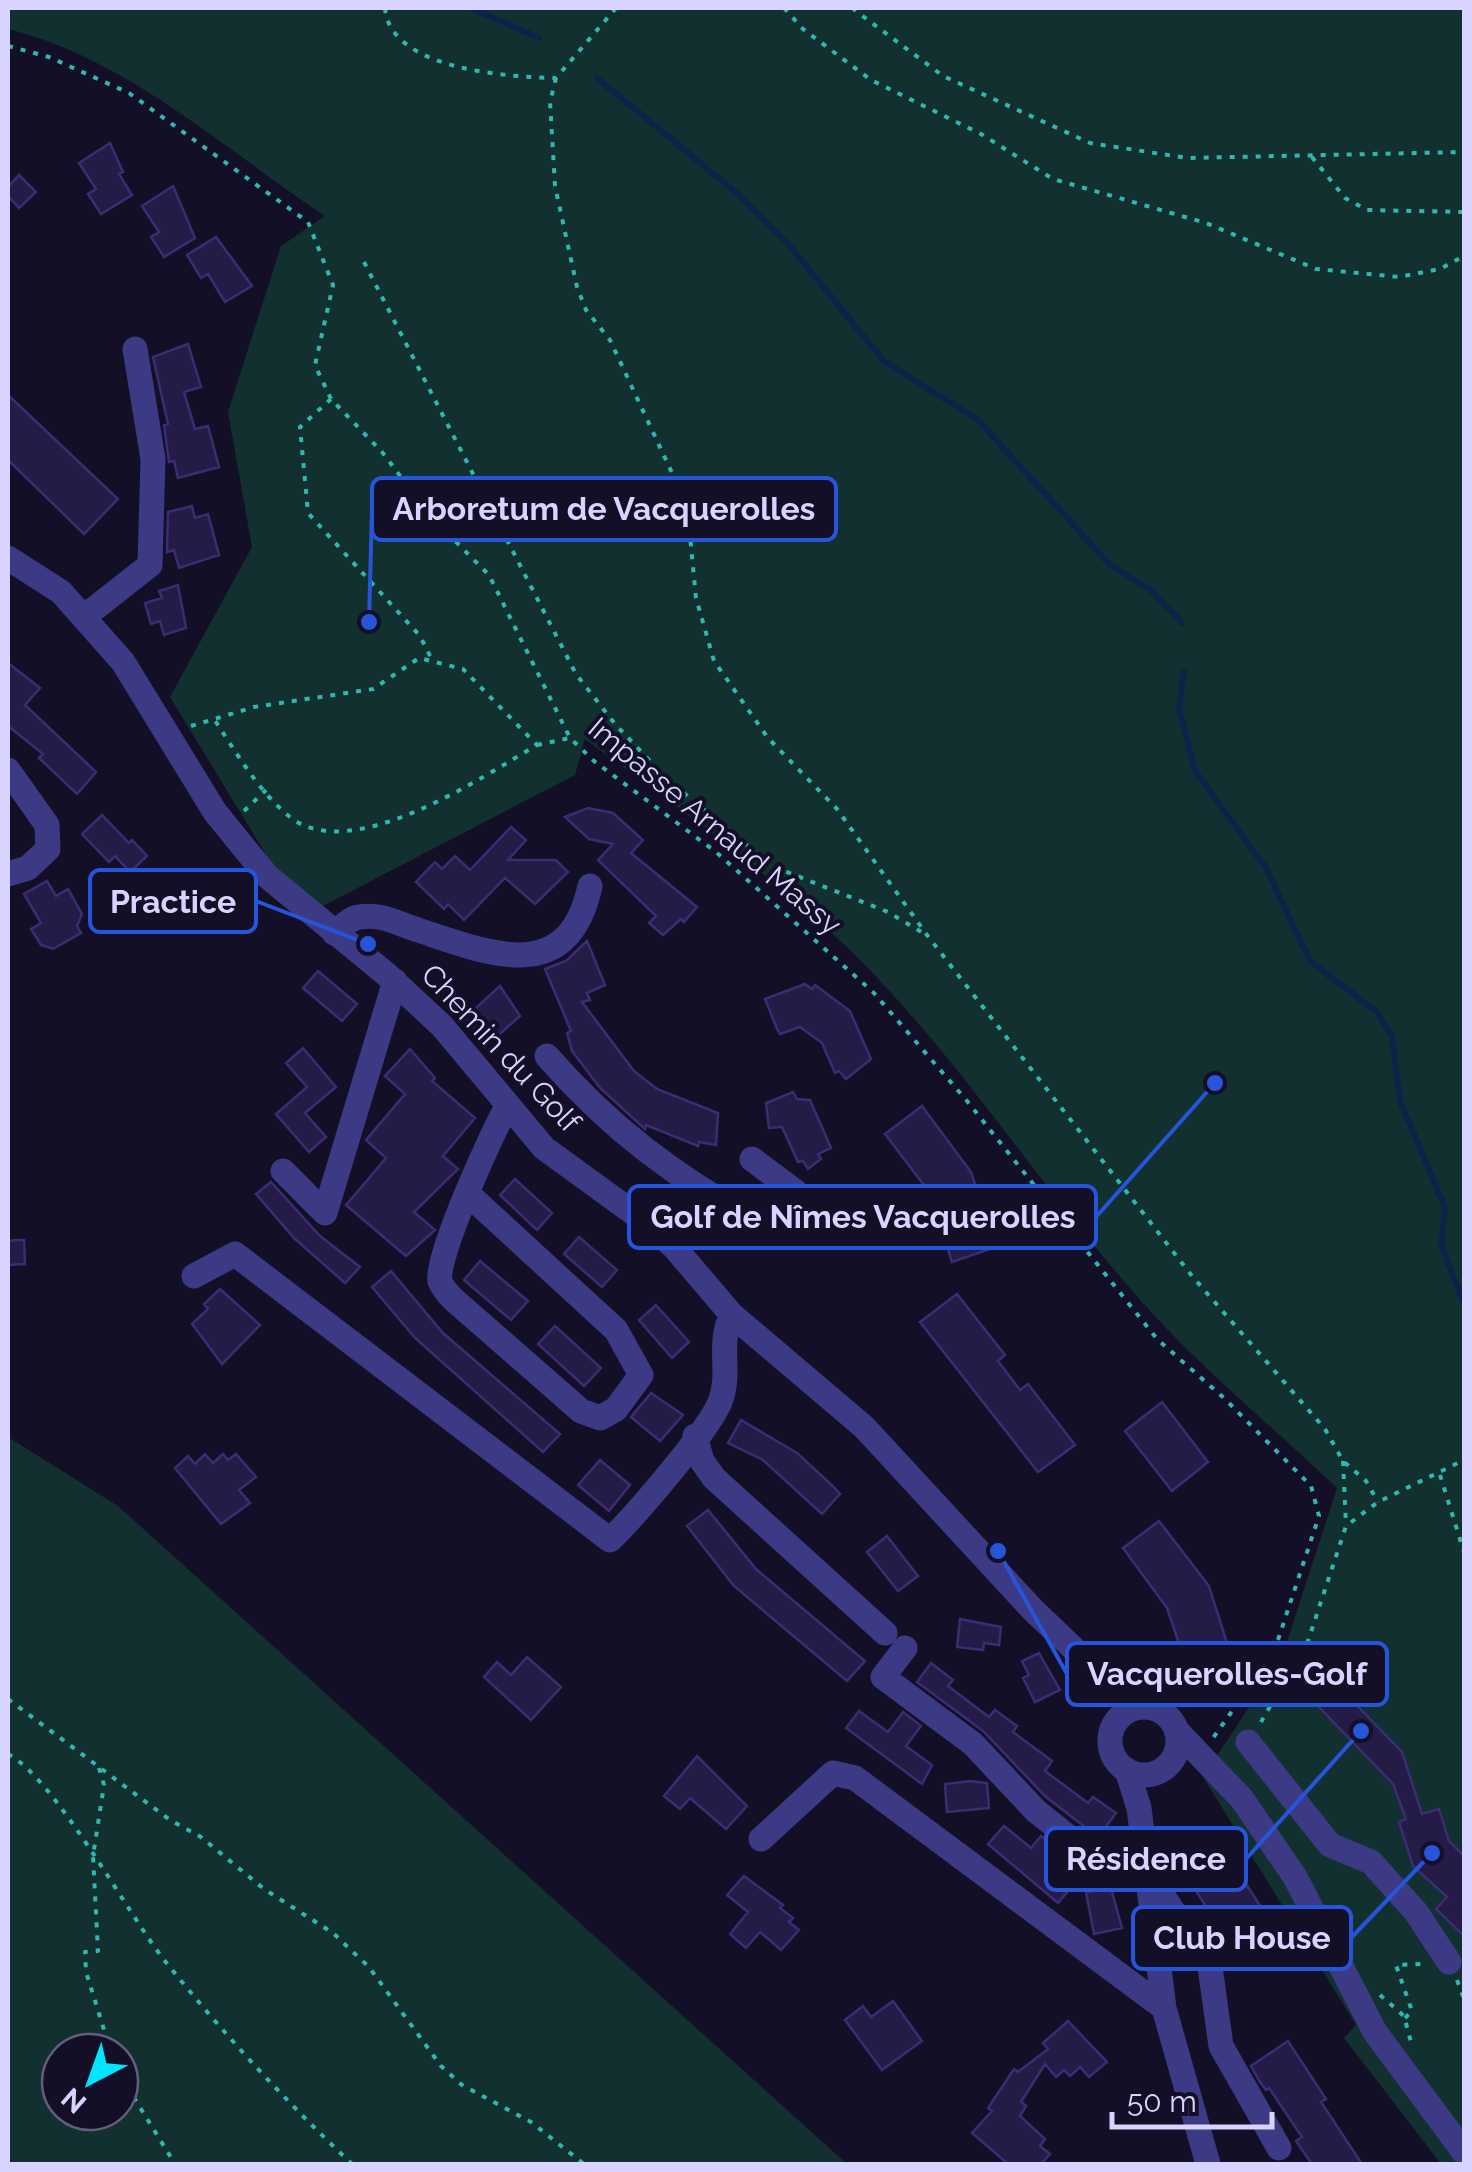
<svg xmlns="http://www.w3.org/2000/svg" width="1472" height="2172" font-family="Raleway,sans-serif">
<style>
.green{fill:#12302f;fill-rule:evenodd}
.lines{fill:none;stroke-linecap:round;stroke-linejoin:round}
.stream{stroke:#0c2248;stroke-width:6}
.building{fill:#241b47;stroke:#3b2d73;stroke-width:2.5}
.path{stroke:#2fb8b0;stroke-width:4;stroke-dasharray:5 8;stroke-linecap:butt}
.minor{stroke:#3d3a85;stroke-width:25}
.labels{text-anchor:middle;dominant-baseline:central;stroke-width:8;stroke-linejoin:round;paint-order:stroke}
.street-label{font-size:30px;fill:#d9d4ff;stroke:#130f26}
.leader{fill:none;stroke:#2655da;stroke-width:4}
.callout-dot{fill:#2655da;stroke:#130f26;stroke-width:4}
.callout{fill:#130f26;stroke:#2655da;stroke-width:4}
.callout-label{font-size:32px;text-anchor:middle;font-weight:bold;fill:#d9d4ff}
</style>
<rect width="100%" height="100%" fill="#130f26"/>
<!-- green -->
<path class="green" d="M8 8H1464V2164H1441L1344 2038 1356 2025 1203 1777 1282 1657 1337 1488C1281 1435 1220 1384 1166 1328 1048 1204 960 1052 834 935 757 864 669 801 585 739L575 775 321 907 271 863 170 697 252 547 228 412 281 246 325 216C224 149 126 58 8 29Z
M8 1437 118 1506 847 2164H8ZM120 2052V2112H60V2052Z"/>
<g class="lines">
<!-- stream -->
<path class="stream" d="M471 8 539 38
M597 78 732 189 788 244 884 361 978 420 1110 565 1151 590 1182 623
M1184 672 1179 708 1195 771 1266 868 1310 961 1378 1013 1392 1037 1400 1101 1445 1208 1441 1245 1464 1304"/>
</g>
<!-- building -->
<path class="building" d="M110 143 123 172 119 174 132 195 101 214 88 194 96 189 79 163Z
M19 175 36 192 19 208 8 196V187Z
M173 186 195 238 164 257 151 237 159 232 142 206Z
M216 237 252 286 225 302 208 274 201 278 187 255Z
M188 344 201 387 184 392 195 429 208 426 219 467 178 478 174 461 169 462 164 425 168 424 153 357Z
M8 395 118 499 84 534 8 460Z
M192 506 195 518 208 514 219 555 179 568 174 550 167 552 168 512Z
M178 585 186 628 164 635 160 621 151 624 145 603 162 598 159 591Z
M8 663 40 688 25 705 96 772 77 794 39 758 43 754 8 726Z
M588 808 613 813 643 840 631 853 697 907 684 922 681 919 663 935 649 923 656 916 598 860 613 844 589 839 565 817Z
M102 815 129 843 132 840 147 856 130 872 115 856 109 862 82 834Z
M511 827 526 840 508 860H556L568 872 535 904 505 878 464 920 448 904 444 909 416 882 435 862 442 869 455 856 470 870Z
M47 881 56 896 68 889 82 914 77 926 81 933 53 949 41 945 31 929 41 923 24 894Z
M587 941 605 985 587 993 590 1000 582 1002 634 1071 657 1089 718 1113 716 1145 699 1142 698 1146 646 1125 645 1129 600 1088 572 1051 567 1033 571 1031 545 969 566 961Z
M318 971 357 1004 342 1021 303 988Z
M805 984 812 989 815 985 850 1011 871 1059 846 1079 839 1071 835 1073 822 1043 800 1027 780 1034 777 1029 765 999Z
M500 986 520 1016 493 1040 484 1031 480 1035 465 1018Z
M303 1048 336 1087 305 1113 326 1137 309 1152 276 1114 307 1087 286 1063Z
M410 1049 435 1078 432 1081 475 1118 443 1156 458 1169 414 1212 435 1230 406 1256 346 1205 386 1158 366 1140 405 1094 385 1076Z
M793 1092 797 1099 810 1100 831 1148 818 1154 821 1159 808 1169 803 1161 798 1162 782 1127 769 1128 766 1103Z
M922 1106 971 1172 996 1247 952 1262 930 1193 885 1134Z
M515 1179 552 1213 537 1230 500 1195Z
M271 1182 320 1236 360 1267 345 1283 294 1238 256 1194Z
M579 1237 617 1270 602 1287 564 1254Z
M16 1240H24L25 1264 8 1265V1241Z
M480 1261 528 1301 511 1320 464 1280Z
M391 1271 443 1333 560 1434 543 1452 415 1338 372 1287Z
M220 1289 260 1325 222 1364 192 1324 208 1309 204 1304Z
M957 1294 1005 1355 998 1361 1020 1390 1028 1384 1075 1445 1038 1472 920 1322Z
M656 1305 689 1342 672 1358 639 1320Z
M555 1326 601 1368 584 1386 538 1344Z
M651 1393 683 1415 660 1441 631 1417Z
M1162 1402 1208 1462 1172 1491 1125 1431Z
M741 1420 797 1453 835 1488 840 1494 822 1514 763 1460 728 1443Z
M205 1454 213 1463 223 1454 228 1460 236 1454 256 1477 239 1490 250 1503 221 1524 175 1468 188 1456 195 1464Z
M600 1460 630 1485 609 1511 578 1485Z
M708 1510 756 1569 865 1661 847 1681 734 1586 687 1526Z
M1159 1521 1209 1586 1233 1662 1190 1676 1167 1608 1123 1548Z
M887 1536 918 1576 898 1591 867 1552Z
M960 1619 1001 1627 999 1645 984 1643 983 1650 957 1647Z
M1039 1653 1060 1690 1035 1702 1023 1678 1029 1675 1022 1661Z
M527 1657 561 1687 531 1720 484 1677 497 1662 511 1675Z
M931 1663 953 1680 948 1686 989 1717 995 1710 1017 1726 1013 1732 1052 1761 1045 1771 1088 1803 1093 1797 1116 1813 1098 1837 1046 1797 983 1731 917 1682Z
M1337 1685 1402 1752 1422 1814 1439 1809 1449 1841 1464 1856V1936L1436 1909 1447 1897 1413 1866 1399 1822 1406 1819 1393 1784 1317 1705Z
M859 1711 888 1732 903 1712 921 1726 906 1746 932 1765 922 1784 846 1728Z
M697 1756 747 1806 726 1829 690 1798 680 1809 664 1796Z
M971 1781 987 1783 989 1808 947 1812 945 1784Z
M1004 1826 1031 1848 1041 1836 1059 1850 1048 1863 1074 1884 1058 1903 988 1844Z
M1235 1867 1285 1944 1246 1970 1196 1891Z
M744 1876 783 1905 780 1908 793 1918 789 1922 799 1930 781 1950 760 1932 746 1948 730 1934 748 1912 727 1895Z
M1111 1888 1122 1928 1094 1934 1086 1892Z
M893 2001 922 2041 882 2070 845 2020 863 2006 871 2017Z
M1068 2021 1107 2062 1089 2077 1080 2067 1070 2076 1064 2070 1056 2077 1045 2064 1021 2102 1026 2106 1020 2116 1045 2139 1040 2146 1050 2154 1041 2164H1008L972 2133 992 2111 988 2108 1014 2069 1018 2072 1048 2049 1043 2043Z
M1288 2041 1326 2099 1321 2102 1362 2164H1312L1296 2141 1302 2137 1269 2088 1266 2090 1260 2082 1251 2066Z"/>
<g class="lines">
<!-- path -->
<path class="path" d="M385 8C390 70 509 77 556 78L616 8
M784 8 803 29 871 80 981 134 1053 179 1206 223 1316 269 1399 277 1440 269 1464 256
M852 8 943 76 1090 143 1187 158 1464 152
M8 46 49 57 129 93 308 222 333 285 315 365 331 399 382 452 432 518 489 575 570 738 594 761 716 852 873 992 967 1101 1157 1339 1225 1399 1311 1486 1319 1516 1274 1652 1213 1738
M556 78 550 102 555 186 577 287 586 310 610 340 687 505 696 598 714 661 768 738 837 809 927 935 1192 1276 1325 1429 1343 1461 1366 1481 1378 1502
M1312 157 1345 198 1367 210 1464 212
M364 262 576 674 615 724 667 779 756 853 777 868 888 912 923 933
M331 399 300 427 308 513 420 636 433 662
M191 726 254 707 373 689 419 658 463 669 537 745C482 777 351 866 290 817 258 791 236 752 214 719
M537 745 570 738
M244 811 266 790
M1343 1461 1346 1526
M1440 1475 1464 1552
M1464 1615V1619
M8 1699 170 1820 201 1837 264 1889 333 1933 369 1967 441 2066 462 2085 531 2122 584 2164
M1261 1722 1308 1641 1346 1526 1378 1502 1464 1460
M8 1754C56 1780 127 1913 165 1961 222 2032 285 2101 352 2164
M99 1768 104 1785 93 1856 98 1951 85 1952 86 1972 111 2052
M1457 1980 1464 1999
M1380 1995 1404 2016 1412 2046
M1405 2018 1412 2011 1396 1965 1423 1964
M120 2075 175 2164"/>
<!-- minor -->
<path class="minor" d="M8 558 61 592 123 662 215 812 267 876 386 974 442 1026 544 1148 643 1220 674 1247 732 1315 864 1427 1033 1610 1136 1708
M85 616 150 565 153 459 135 349
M8 770 47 825 48 849 28 868 8 874
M334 933C342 927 350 918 359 917 382 913 398 924 418 930 491 954 568 987 590 886
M547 1056C612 1131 688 1188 777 1231L803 1214 796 1192 752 1159
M283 1171 325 1213 395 981
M468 1194 616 1330 641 1375 616 1409 600 1418 581 1411 454 1300C449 1295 442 1287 440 1281 434 1260 494 1128 508 1105
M662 1215 737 1212
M194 1276 235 1254 610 1540C633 1518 713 1426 721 1399 731 1371 717 1343 732 1315
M695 1436 702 1461 714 1478 885 1633
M905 1648 883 1677 973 1744 1036 1811 1110 1870 1149 1875 1210 1967 1221 2046 1279 2148
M1110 1741a34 34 0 1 1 68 0a34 34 0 1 1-68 0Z
M1176 1730 1242 1799 1295 1877 1375 2032 1464 2152
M1248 1742 1330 1845 1371 1862 1416 1912 1449 1962
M1127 1770 1139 1808 1164 2008 1208 2164
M761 1839 833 1773 855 1778 1164 2008"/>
</g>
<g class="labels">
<!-- street labels -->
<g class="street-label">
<text transform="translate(715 826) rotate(40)">Impasse Arnaud Massy</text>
<text transform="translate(501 1048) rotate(47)">Chemin du Golf</text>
</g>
</g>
<!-- callouts -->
<path class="leader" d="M369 622L372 509M368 944L256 901M1215 1083L1096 1217M998 1551L1067 1674M1361 1731L1246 1859M1432 1853L1351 1938"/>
<g class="callout-dot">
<circle cx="369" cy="622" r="10"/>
<circle cx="368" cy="944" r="10"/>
<circle cx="1215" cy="1083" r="10"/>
<circle cx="998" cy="1551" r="10"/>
<circle cx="1361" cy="1731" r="10"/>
<circle cx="1432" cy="1853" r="10"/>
</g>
<g class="callout">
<rect x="372" y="478" width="464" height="62" rx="10"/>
<rect x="90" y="870" width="166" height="62" rx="10"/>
<rect x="629" y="1186" width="467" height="62" rx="10"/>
<rect x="1067" y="1643" width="320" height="62" rx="10"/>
<rect x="1046" y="1828" width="200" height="62" rx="10"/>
<rect x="1133" y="1907" width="218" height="62" rx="10"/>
</g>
<g class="callout-label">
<text x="604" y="520">Arboretum de Vacquerolles</text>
<text x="173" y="913">Practice</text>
<text x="863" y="1228">Golf de Nîmes Vacquerolles</text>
<text x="1227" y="1685">Vacquerolles-Golf</text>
<text x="1146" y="1870">Résidence</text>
<text x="1242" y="1949">Club House</text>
</g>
<!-- border -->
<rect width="1472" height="2172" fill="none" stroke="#d9d4ff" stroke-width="20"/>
<!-- north arrow -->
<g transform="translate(90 2082) rotate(221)"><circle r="48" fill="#130f26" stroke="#625e7d" stroke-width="2.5"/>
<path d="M0-8L18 38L0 25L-18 38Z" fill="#00e5ff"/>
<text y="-15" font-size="28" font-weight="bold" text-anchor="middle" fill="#d9d4ff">N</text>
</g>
<!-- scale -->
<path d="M1112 2112v15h160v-15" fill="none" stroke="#d9d4ff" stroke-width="5"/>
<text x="1127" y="2112" font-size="30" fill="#d9d4ff" stroke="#130f26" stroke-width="8" paint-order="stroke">50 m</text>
</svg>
